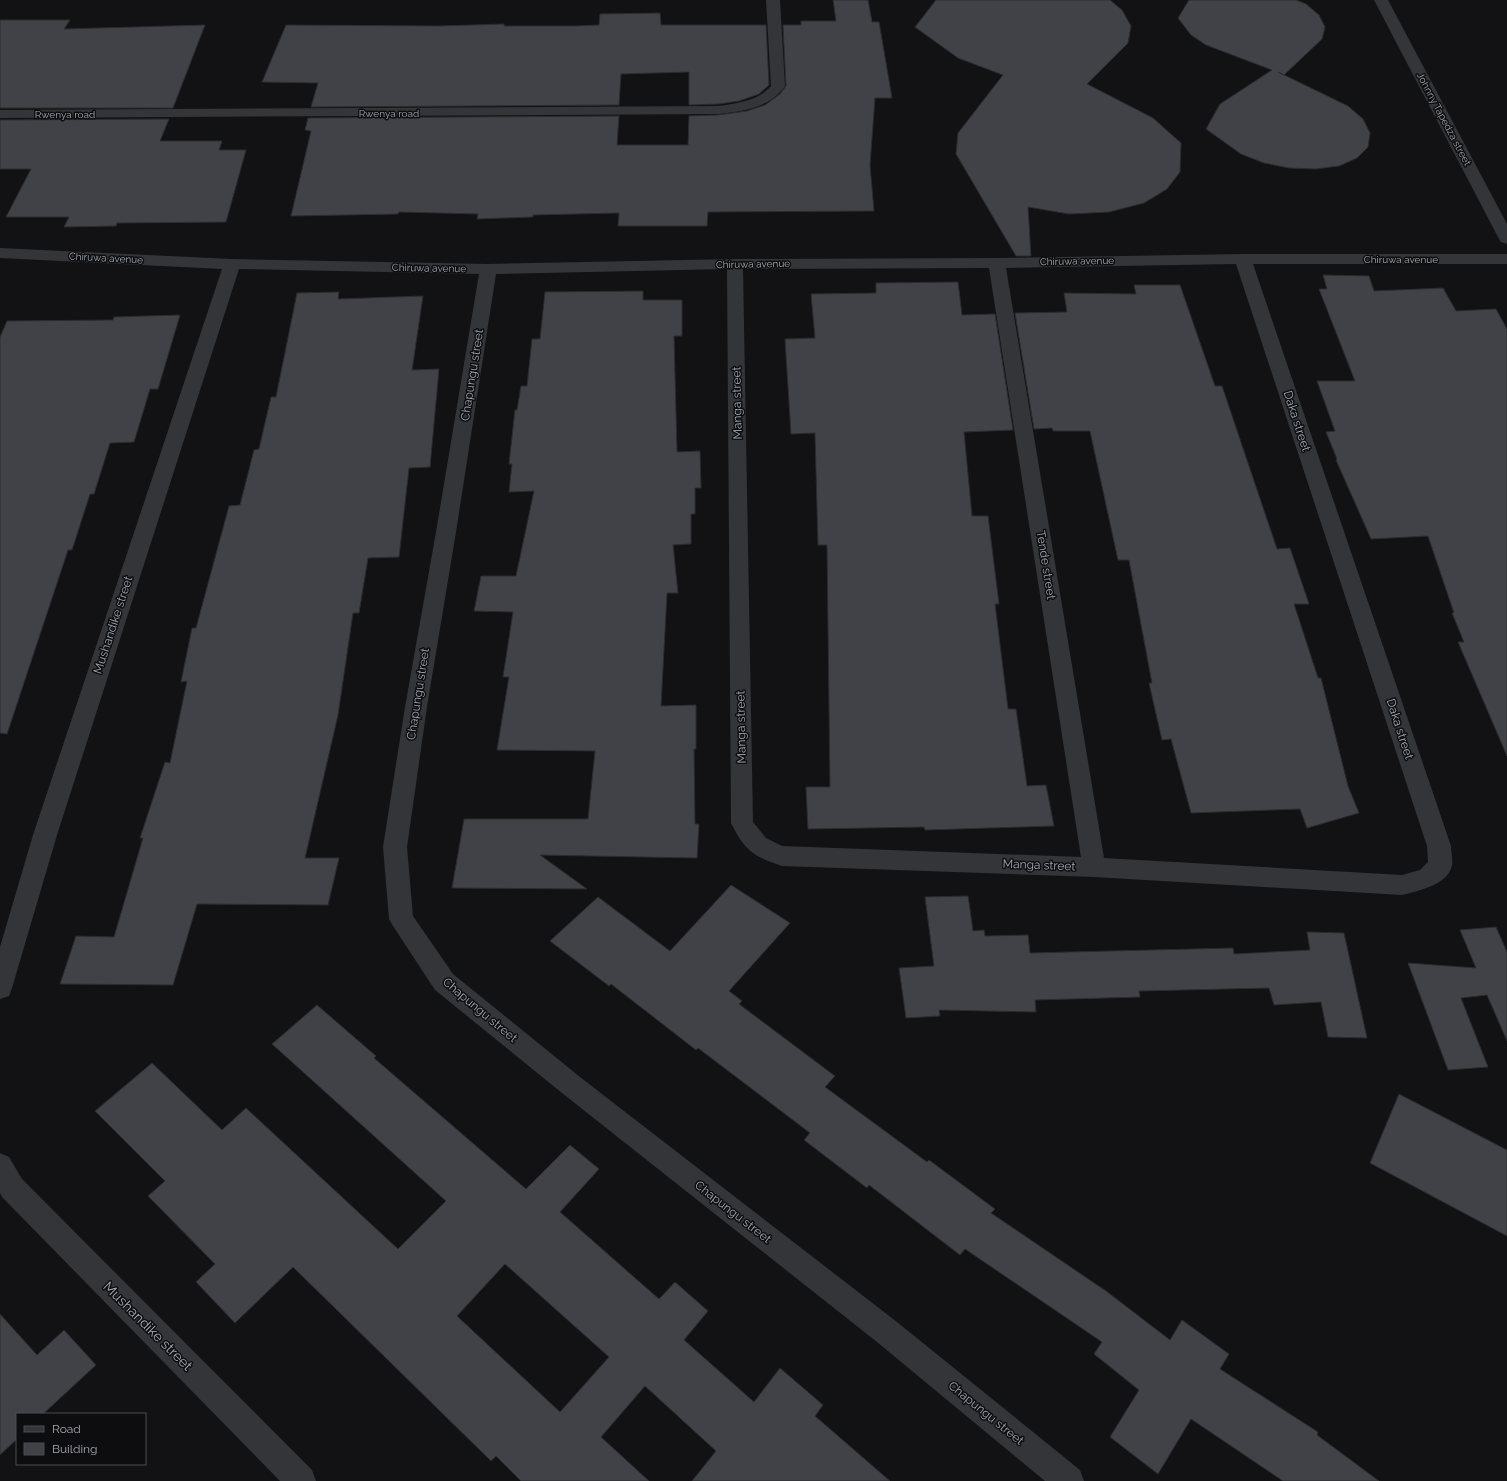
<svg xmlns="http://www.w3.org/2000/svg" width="1507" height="1481" font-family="Raleway,sans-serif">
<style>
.building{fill:#414247;stroke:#2c2c30;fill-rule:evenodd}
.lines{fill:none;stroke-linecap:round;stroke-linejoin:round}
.minor{fill:#333539;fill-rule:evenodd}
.labels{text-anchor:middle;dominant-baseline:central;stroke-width:3;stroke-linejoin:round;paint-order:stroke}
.far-street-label{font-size:10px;fill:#a4aab4;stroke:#0d0d0f}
.street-label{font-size:12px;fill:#a4aab4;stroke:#0d0d0f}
.near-street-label{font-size:14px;fill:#a4aab4;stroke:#0d0d0f}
</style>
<rect width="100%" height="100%" fill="#121214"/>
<!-- building -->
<path class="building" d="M833 0H868L872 22H879L892 98H875L870 165 874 211 708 212 707 226H618L619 213 533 215V217L477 219 478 214 399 212 398 214 291 216 311 131 305 130 308 118 619 116 617 145H688L689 116 718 115 747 111 765 105 780 94 786 86 783 25H801V21H836Z
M936 0H1110L1122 10 1131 26 1128 43 1087 84 1153 118 1181 143 1180 172 1167 189 1144 203 1109 212 1069 214 1028 207 1031 256H1016L956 154 958 133 1003 75 958 58 915 27Z
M1189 0H1296L1306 4 1319 15 1325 27 1322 39 1284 75 1278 72 1348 106 1363 119 1370 133 1368 147 1357 158 1339 166 1315 169 1289 168 1264 163 1241 154 1206 129 1220 104 1272 70 1206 45 1191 35 1178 18Z
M660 13 661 25H766L769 85 759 94 739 101 718 104 689 105V72L621 74 619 105 311 107 318 83 262 82 286 25 439 26 504 24V26H576L599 25 600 14Z
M0 20H70L64 29 205 25 173 108H0Z
M169 119 160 141H222L219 150H246L226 222 117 223 116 226 64 227 69 217H6L31 169H0V120Z
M1323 275 1369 276 1374 291 1443 288 1456 311 1496 309 1507 329V756L1458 642H1464L1452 613H1454L1428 536 1371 539 1336 460 1337 459 1326 432 1335 431 1317 381H1355L1319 289H1327Z
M958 282 962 315 995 314 1013 430 964 432 972 516H988L999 604H995L1008 709H1016L1027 786 1046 785 1054 826 925 830 924 827 808 829 806 787H830L827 545H818L815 433 791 434 785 339 815 338 811 294 876 293V283Z
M1134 285H1180L1215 386H1222L1277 549 1290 548 1309 604H1294L1318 678H1321L1348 786 1359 813 1307 828 1300 809 1191 813 1171 739 1162 740 1149 683H1152L1129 560H1118L1090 431H1053L1052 428 1034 429 1015 313 1067 312 1064 293 1136 294Z
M643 291V300H682V336H674L677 452 700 451 701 488H695V514H691V544L673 545 678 593H667L661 706 696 705V749H694L695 824H699L697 858 540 855 587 889 452 888 464 819H588L595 751 497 750 509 677H503L513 612 474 611 481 576H516L534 491 509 492 512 464H509L515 410H517L521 386H527L532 339H540L545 292Z
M339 292 338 299 423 296 412 370 439 369 430 467 409 468 399 557 368 558 359 613H353L338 715 305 858H339L328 905 197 904 173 985 60 984 76 936 114 937 143 838H140L165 762 170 763 187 681 181 682 192 628H196L229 506 240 505 254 450 259 449 271 397H276L297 293Z
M180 315 158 389H150L134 442 110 443 94 494H90L72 550H68L7 734 0 733V337L7 321 113 320 114 317Z
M731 885 790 923 729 991 742 1001 739 1004 835 1076 825 1087 927 1162 929 1160 995 1209 991 1213 1106 1291 1170 1340 1182 1320 1229 1354 1220 1369 1318 1432 1317 1435 1379 1481H1283L1191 1419 1158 1474 1110 1437 1139 1390 1094 1354 1102 1342 965 1249 960 1255 869 1185 867 1188 804 1140 810 1133 698 1048 696 1050 611 984 609 986 550 941 598 897 670 951Z
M968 896 973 931 984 930 985 936 1028 935 1030 953 1233 948 1234 954 1310 950 1307 932 1344 933 1367 1038 1328 1037 1321 1002 1274 1005 1269 988 1139 991 1140 997 1035 1000 1036 1012 939 1010 940 1016 906 1018 899 968 934 966 925 897Z
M1496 927 1507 952V1041L1487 995 1461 998 1488 1067 1448 1070 1408 963 1476 968 1460 930Z
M317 1005 376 1056 374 1058 526 1189 570 1145 599 1169 560 1212 659 1299 675 1282 708 1311 684 1340 754 1402 780 1368 823 1405 815 1416 890 1481H692L716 1451 645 1386 601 1437 649 1481H521L496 1456 491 1461 293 1267 235 1323 196 1282 215 1264 148 1196 165 1181 95 1111 152 1063 222 1130 246 1108 398 1249 446 1201 272 1044ZM505 1264 609 1357 560 1412 457 1316Z
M1399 1094 1507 1150V1236L1370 1163Z
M0 1314 37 1355 64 1330 96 1365 43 1414H17V1439L0 1455Z"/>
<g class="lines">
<!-- minor -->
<path class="minor" d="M766 0H780L785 86C770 108 743 111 718 114L0 118V110L718 106C737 103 758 101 771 86Z
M1374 0H1388L1507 224V244L1501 242 1499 239Z
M0 248 232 259 488 264 735 259 997 258 1243 254H1507V264H1253L1451 846C1451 852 1453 859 1452 865 1449 885 1417 891 1402 895L1094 877 782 866C753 856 745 851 731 823L727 269 496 274 456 532 427 707 407 847 413 916 453 974 580 1077 897 1322 1080 1470 1084 1481H1045L877 1342 562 1093 435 990 393 926 389 919 383 847 405 707 436 532 479 274 239 269 57 835 12 988 9 996 0 999V947L33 835 222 269 0 258ZM1236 264 1427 846 1428 862 1420 870 1402 875 1104 858 1006 268ZM989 268 1081 857 782 846 766 838 753 822 743 269Z
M0 1153 9 1157 22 1179 312 1470 316 1481H280L2 1197 0 1193Z"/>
</g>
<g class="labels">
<!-- far-street labels -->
<g class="far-street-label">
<text x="389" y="113">Rwenya road</text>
<text x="65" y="114">Rwenya road</text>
<text transform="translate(1444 119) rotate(62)">Johnny Tapedza street</text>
<text transform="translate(106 258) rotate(3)">Chiruwa avenue</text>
<text x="1401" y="259">Chiruwa avenue</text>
<text transform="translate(1077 261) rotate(-1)">Chiruwa avenue</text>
<text transform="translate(753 264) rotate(-1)">Chiruwa avenue</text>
<text transform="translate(429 268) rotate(1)">Chiruwa avenue</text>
</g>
<!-- street labels -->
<g class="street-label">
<text transform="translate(472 375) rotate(-81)">Chapungu street</text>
<text transform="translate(737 403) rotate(-91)">Manga street</text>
<text transform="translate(1297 421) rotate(72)">Daka street</text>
<text transform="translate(1046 565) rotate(81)">Tende street</text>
<text transform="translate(113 625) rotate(-72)">Mushandike street</text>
<text transform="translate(418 694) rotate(-81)">Chapungu street</text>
<text transform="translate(741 727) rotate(-91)">Manga street</text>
<text transform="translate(1400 729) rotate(72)">Daka street</text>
<text transform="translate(1039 865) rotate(2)">Manga street</text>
<text transform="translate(480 1010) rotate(40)">Chapungu street</text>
<text transform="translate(733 1212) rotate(38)">Chapungu street</text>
<text transform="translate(986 1413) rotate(39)">Chapungu street</text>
</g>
<!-- near-street labels -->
<g class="near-street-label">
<text transform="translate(148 1326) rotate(45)">Mushandike street</text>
</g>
</g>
<!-- legend -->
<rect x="16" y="1413" width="130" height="52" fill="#0d0d0f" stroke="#494c51"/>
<rect x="24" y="1426" width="20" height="6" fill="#333539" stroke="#494c51"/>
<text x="52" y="1433" font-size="12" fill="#a4aab4">Road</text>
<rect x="24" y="1443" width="20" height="12" fill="#414247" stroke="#494c51"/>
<text x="52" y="1453" font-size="12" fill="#a4aab4">Building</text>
</svg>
